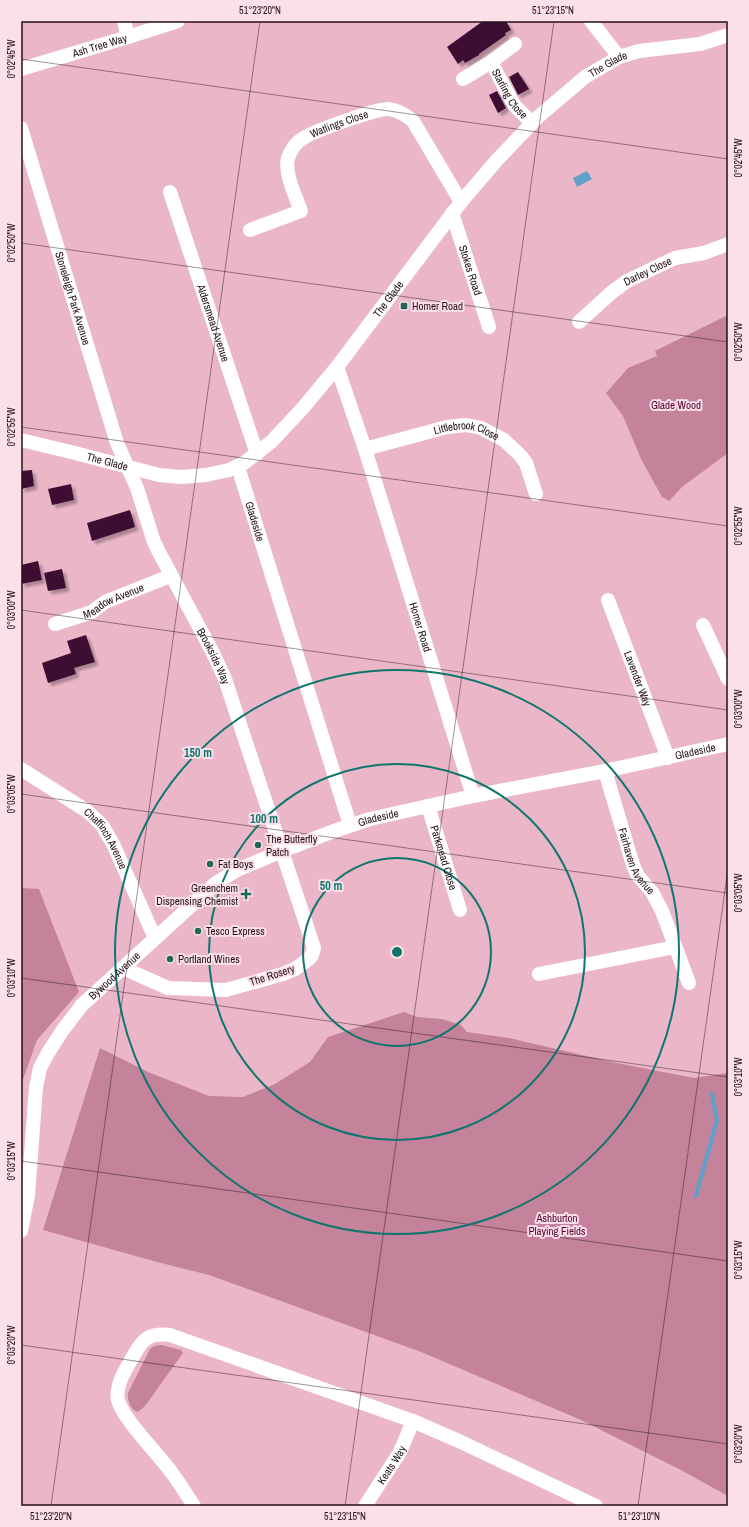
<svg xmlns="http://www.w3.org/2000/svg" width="749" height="1527" font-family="'Archivo Narrow',sans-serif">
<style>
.green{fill:#c4839a}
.water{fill:#5ea1c9}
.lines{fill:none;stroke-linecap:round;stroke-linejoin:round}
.stream{stroke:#5ea1c9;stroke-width:4}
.building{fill:#3d0d33;filter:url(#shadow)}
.minor{stroke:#fff;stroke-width:14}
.ticks{fill:none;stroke:#231117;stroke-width:1;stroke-opacity:0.45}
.ring{fill:none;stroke:#0f766e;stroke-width:2}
.poi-dot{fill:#216658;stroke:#fbe0e9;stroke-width:1.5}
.labels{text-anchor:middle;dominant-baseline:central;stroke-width:4;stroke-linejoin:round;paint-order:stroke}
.street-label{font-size:11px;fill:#231117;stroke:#fbe0e9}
.poi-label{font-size:11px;fill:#231117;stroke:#fbe0e9;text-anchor:start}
.park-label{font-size:11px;fill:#56002e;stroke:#fbe0e9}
.centre{fill:#0f766e;stroke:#fbe0e9;stroke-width:2}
.ring-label{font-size:12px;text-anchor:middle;font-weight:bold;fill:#0f766e;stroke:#fbe0e9;stroke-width:4;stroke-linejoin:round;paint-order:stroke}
.neatline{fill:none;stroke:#231117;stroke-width:1.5}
.ticks-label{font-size:10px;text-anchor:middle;fill:#231117}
</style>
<defs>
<filter id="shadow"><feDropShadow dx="3.5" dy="3.5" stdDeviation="1" flood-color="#0004"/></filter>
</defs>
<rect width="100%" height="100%" fill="#ebb7c8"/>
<!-- green -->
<path class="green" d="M728 315V453L682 487 669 501 662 497 641 459 623 416 606 393 628 368 657 356 655 351Z
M21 888 39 889 79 992 37 1040 21 1085Z
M404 1012 417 1017 442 1019 461 1025 467 1032 509 1038 617 1063 694 1078 728 1073V1496L679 1469 581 1420 421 1352 209 1275 157 1262 43 1230 100 1048 148 1072 209 1096 243 1097 275 1084 310 1062 328 1037Z
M162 1345 181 1350 183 1353 145 1406 138 1412C131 1410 127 1401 128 1393L150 1349 154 1346Z"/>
<!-- water -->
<path class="water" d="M587 171 592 179 577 187 573 178Z"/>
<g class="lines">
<!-- stream -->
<path class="stream" d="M696 1196 717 1120 712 1094"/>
</g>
<!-- building -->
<path class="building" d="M483 21H506L511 30 505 33 506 35 479 54V55L465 63 463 60 458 64 447 47Z
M518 72 529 89 518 95 509 77Z
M497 91 506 108 498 113 489 95Z
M32 470 34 486 21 489V471Z
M71 484 74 500 52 505 48 489Z
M130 510 135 527 92 541 87 523Z
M38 561 42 580 21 584V565Z
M62 569 66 588 48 591 44 573Z
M86 635 95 662 74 668 76 674 48 683 42 663 71 653 67 641Z"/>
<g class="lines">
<!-- minor -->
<g class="minor">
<path d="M124 21 128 37"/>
<path d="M591 21 619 57"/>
<path id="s1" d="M491 62 514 105 532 123"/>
<path id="s2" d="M21 69 128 37 178 21"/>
<path d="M463 79 491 62 515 44"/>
<path id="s3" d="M21 128 117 443 137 488 154 542 160 554 212 651 225 679 314 948 312 955 309 959 295 969 283 974 226 990 168 988 123 968"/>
<path id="s4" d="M170 192 257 454"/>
<path id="s5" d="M452 213 489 327"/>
<path id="s6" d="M250 230 301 211C296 197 284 173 288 158 291 150 295 143 302 139 311 132 378 108 388 109 398 110 406 115 413 121L461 202"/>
<path id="s7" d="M579 322 612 292 627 281 675 258 704 253 728 244"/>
<path id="s8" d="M337 367 365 449 473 796"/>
<path id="s9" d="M21 440 75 453 159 475 181 477 206 475 229 470 244 463 271 442 302 409 337 367 461 202 497 160 538 117 585 77 619 57 639 51 700 44 728 35"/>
<path id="s10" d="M365 449 447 427 466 425 481 428 504 440 520 455 526 463 536 494"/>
<path id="s11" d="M238 467 350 825"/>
<path id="s12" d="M608 600 668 758"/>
<path id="s13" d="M55 624 92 612 105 602 170 576"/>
<path d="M703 625 728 679"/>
<path id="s14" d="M21 769 87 811 102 825 114 846 155 938"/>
<path id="s15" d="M605 771 633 865 638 876 652 892 662 911 689 983"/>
<path id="s16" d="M428 806 460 910"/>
<path d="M539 974 675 947"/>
<path id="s17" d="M21 1231 28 1195 36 1087 40 1068 48 1053 62 1031 82 1005 216 883 237 870 282 851 334 831 370 819 473 796 605 771 728 744"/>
<path d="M194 1506C187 1495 180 1484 172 1473 160 1456 122 1418 118 1400 115 1385 127 1367 134 1355 144 1337 150 1333 170 1335L413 1421 461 1442 596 1506"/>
<path id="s18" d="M365 1506 400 1452 413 1421"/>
</g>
</g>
<!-- ticks -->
<path class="ticks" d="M21 59 728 159M21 243 728 342M21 427 728 526M21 610 728 710M21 794 728 893M21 978 728 1077M21 1161 728 1261M21 1345 728 1444M51 1506 260 21M345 1506 554 21M638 1506 728 869"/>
<!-- distance rings -->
<g class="ring">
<circle cx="397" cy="952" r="94"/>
<circle cx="397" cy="952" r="188"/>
<circle cx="397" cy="952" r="282"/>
</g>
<!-- markers -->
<g class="poi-dot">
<rect x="400" y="302" width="8" height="8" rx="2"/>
<circle cx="258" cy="845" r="4"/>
<circle cx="210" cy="864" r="4"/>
<path d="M244 888h4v4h4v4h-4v4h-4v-4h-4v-4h4z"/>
<circle cx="198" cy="931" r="4"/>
<circle cx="170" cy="959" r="4"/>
</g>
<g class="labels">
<!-- street labels -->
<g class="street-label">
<text stroke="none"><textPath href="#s2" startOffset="82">Ash Tree Way</textPath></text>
<text stroke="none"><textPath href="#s9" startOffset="773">The Glade</textPath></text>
<text stroke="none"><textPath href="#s1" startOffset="37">Starling Close</textPath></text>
<text stroke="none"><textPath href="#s6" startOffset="174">Watlings Close</textPath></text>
<text stroke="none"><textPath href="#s5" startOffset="60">Stokes Road</textPath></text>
<text stroke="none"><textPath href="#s7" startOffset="86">Darley Close</textPath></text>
<text stroke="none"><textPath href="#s9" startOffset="449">The Glade</textPath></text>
<text stroke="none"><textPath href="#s3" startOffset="178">Stoneleigh Park Avenue</textPath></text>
<text stroke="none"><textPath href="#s4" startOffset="138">Aldersmead Avenue</textPath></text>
<text stroke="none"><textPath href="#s10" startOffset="105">Littlebrook Close</textPath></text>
<text stroke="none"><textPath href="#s9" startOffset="89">The Glade</textPath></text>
<text stroke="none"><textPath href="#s11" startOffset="57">Gladeside</textPath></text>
<text stroke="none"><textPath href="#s13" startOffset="63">Meadow Avenue</textPath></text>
<text stroke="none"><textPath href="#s8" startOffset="273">Homer Road</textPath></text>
<text stroke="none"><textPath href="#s3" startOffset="564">Brookside Way</textPath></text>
<text stroke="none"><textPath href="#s12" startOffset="84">Lavender Way</textPath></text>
<text stroke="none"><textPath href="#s17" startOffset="921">Gladeside</textPath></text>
<text stroke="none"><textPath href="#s17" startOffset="597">Gladeside</textPath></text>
<text stroke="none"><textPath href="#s14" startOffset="112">Chaffinch Avenue</textPath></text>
<text stroke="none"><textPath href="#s16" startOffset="54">Parkmead Close</textPath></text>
<text stroke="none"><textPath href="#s15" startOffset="96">Fairhaven Avenue</textPath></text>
<text transform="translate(272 975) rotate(-18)">The Rosery</text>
<text stroke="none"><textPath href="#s17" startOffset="284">Bywood Avenue</textPath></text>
<text stroke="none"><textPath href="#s18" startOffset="49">Keats Way</textPath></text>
</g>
<!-- poi labels -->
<g class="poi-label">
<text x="412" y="306">Homer Road</text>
<text x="266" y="839">The Butterfly<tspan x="266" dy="13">Patch</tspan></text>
<text x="218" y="864">Fat Boys</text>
<text x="238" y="888" text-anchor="end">Greenchem<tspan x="238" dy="13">Dispensing Chemist</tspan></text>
<text x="206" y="931">Tesco Express</text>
<text x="178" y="959">Portland Wines</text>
</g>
<!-- park labels -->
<g class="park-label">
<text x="676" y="405">Glade Wood</text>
<text x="557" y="1218">Ashburton<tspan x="557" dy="13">Playing Fields</tspan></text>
</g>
</g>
<circle cx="397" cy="952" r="6" class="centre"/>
<g class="ring-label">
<text x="198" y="757">150 m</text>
<text x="264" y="823">100 m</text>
<text x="331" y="890">50 m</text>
</g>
<!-- border -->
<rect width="749" height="1527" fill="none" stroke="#fbe0e9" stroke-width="44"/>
<rect x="22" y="22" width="705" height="1483" class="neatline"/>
<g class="ticks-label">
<text x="260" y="14">51°23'20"N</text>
<text x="553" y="14">51°23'15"N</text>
<text transform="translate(11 59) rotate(-90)" y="4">0°02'45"W</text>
<text transform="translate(738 158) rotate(-90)" y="4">0°02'45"W</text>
<text transform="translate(11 243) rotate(-90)" y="4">0°02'50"W</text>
<text transform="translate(738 342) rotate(-90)" y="4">0°02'50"W</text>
<text transform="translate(11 427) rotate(-90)" y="4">0°02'55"W</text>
<text transform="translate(738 526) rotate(-90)" y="4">0°02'55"W</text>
<text transform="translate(11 610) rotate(-90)" y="4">0°03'00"W</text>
<text transform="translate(738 709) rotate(-90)" y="4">0°03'00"W</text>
<text transform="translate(11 794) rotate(-90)" y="4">0°03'05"W</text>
<text transform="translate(738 893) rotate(-90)" y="4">0°03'05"W</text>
<text transform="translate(11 978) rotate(-90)" y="4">0°03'10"W</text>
<text transform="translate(738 1077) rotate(-90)" y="4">0°03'10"W</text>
<text transform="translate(11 1161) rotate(-90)" y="4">0°03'15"W</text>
<text transform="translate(738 1260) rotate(-90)" y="4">0°03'15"W</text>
<text transform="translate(11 1345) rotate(-90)" y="4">0°03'20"W</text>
<text transform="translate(738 1444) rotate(-90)" y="4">0°03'20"W</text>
<text x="51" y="1520">51°23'20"N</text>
<text x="345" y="1520">51°23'15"N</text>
<text x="639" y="1520">51°23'10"N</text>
</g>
</svg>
